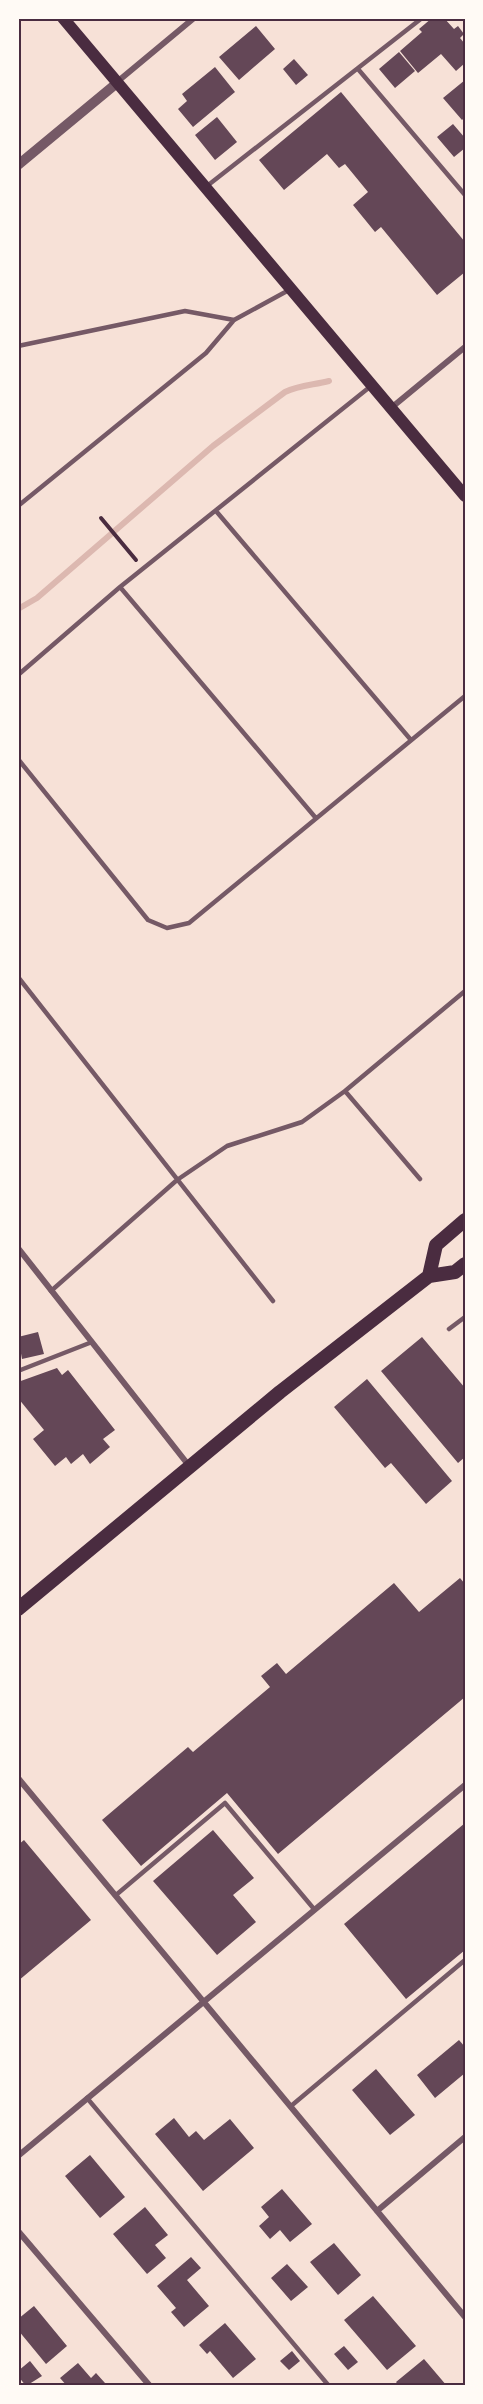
<svg xmlns="http://www.w3.org/2000/svg" width="483" height="2404" font-family="Mulish,sans-serif">
<style>
.lines{fill:none;stroke-linecap:round;stroke-linejoin:round}
.stream{stroke:#dcb8b0;stroke-width:6}
.building{fill:#644757}
.path{stroke:#4a2c40;stroke-width:4}
.service{stroke:#755966;stroke-width:4.5}
.minor{stroke:#755966;stroke-width:6}
.tertiary{stroke:#755966;stroke-width:10}
.secondary{stroke:#4a2c40;stroke-width:12}
.primary{stroke:#4a2c40;stroke-width:14}
.neatline{fill:none;stroke:#4a2c40;stroke-width:2}
</style>
<rect width="100%" height="100%" fill="#f7e1d7"/>
<g class="lines">
<!-- stream -->
<path class="stream" d="M18 609 37 598 213 446 285 392C299 385 314 385 329 381"/>
</g>
<!-- building -->
<path class="building" d="M432 18H444L454 29 458 26 464 34 460 38 465 44V63L456 71 441 54 418 73 400 51 422 32 419 29Z
M256 26 275 49 239 80 219 57Z
M399 52 415 71 395 88 379 69Z
M294 59 308 75 296 85 283 69Z
M215 67 235 92 193 127 178 109 187 101 182 94Z
M465 80V117L462 120 443 98Z
M341 92 465 242V272L437 295 381 227 375 232 353 205 368 192 345 164 339 168 327 154 284 190 259 160Z
M217 117 237 142 215 160 195 135Z
M453 124 465 138V148L454 157 437 137Z
M38 1332 44 1354 22 1359 18 1337Z
M422 1337 465 1388V1457L458 1463 381 1371Z
M57 1368 62 1375 68 1370 115 1430 103 1439 110 1447 90 1464 83 1454 71 1464 66 1457 55 1466 33 1439 44 1430 18 1398V1382Z
M367 1379 452 1481 426 1504 391 1463 385 1468 334 1407Z
M460 1578 465 1584V1697L278 1854 227 1793 141 1866 102 1820 188 1747 193 1752 270 1687 261 1676 277 1663 286 1674 394 1583 419 1612Z
M465 1823V1950L406 1999 344 1924Z
M213 1830 254 1878 233 1895 256 1922 217 1955 153 1881Z
M24 1840 91 1920 18 1981V1845Z
M459 2040 465 2047V2073L435 2098 417 2075Z
M376 2069 415 2115 390 2135 352 2090Z
M174 2118 189 2137 196 2131 204 2140 230 2119 254 2148 203 2191 155 2134Z
M90 2155 125 2197 100 2218 65 2176Z
M282 2189 312 2224 290 2242 280 2230 270 2239 259 2226 269 2217 261 2207Z
M145 2207 168 2235 155 2245 166 2258 147 2274 113 2234Z
M334 2243 361 2275 338 2295 310 2262Z
M191 2257 201 2268 187 2280 209 2306 184 2327 171 2312 176 2308 157 2286Z
M287 2264 308 2287 291 2301 271 2278Z
M373 2296 416 2346 387 2370 344 2320Z
M34 2306 67 2346 46 2364 18 2330V2319Z
M225 2323 256 2359 233 2378 210 2351 207 2354 199 2345Z
M344 2346 358 2362 348 2370 334 2354Z
M292 2351 300 2361 289 2370 280 2361Z
M424 2359 447 2386H399L396 2382Z
M30 2361 42 2376 26 2386 18 2376V2371Z
M78 2363 91 2378 96 2373 105 2383 101 2386H67L60 2378Z"/>
<g class="lines">
<!-- path -->
<path class="path" d="M101 518 136 560"/>
<!-- service -->
<path class="service" d="M358 69 465 195
M207 186 422 18
M18 346 185 311 234 320
M18 506 206 353 234 320 289 290
M216 511 411 740
M120 587 315 817
M18 675 120 587 371 386
M18 759 148 920 167 928 189 923 465 696
M18 977 273 1301
M345 1091 420 1179
M51 1291 177 1180 227 1146 302 1122 345 1091 465 991
M449 1329 465 1317
M18 1371 92 1342
M116 1895 225 1803 314 1909
M87 2098 329 2386
M291 2106 465 1960"/>
<!-- minor -->
<path class="minor" d="M117 82 194 18
M391 408 465 347
M18 1248 190 1467
M18 1778 465 2317
M18 2156 465 1785
M377 2211 465 2137
M18 2231 150 2386"/>
<!-- tertiary -->
<path class="tertiary" d="M18 165 117 83"/>
<!-- secondary -->
<path class="secondary" d="M63 18 465 496"/>
<!-- primary -->
<path class="primary" d="M429 1276 436 1245 465 1220
M429 1276 455 1272 465 1264
M18 1609 280 1392 429 1276"/>
</g>
<!-- border -->
<rect width="483" height="2404" fill="none" stroke="#fffaf5" stroke-width="39"/>
<rect x="20" y="20" width="444" height="2364" class="neatline"/>
</svg>
